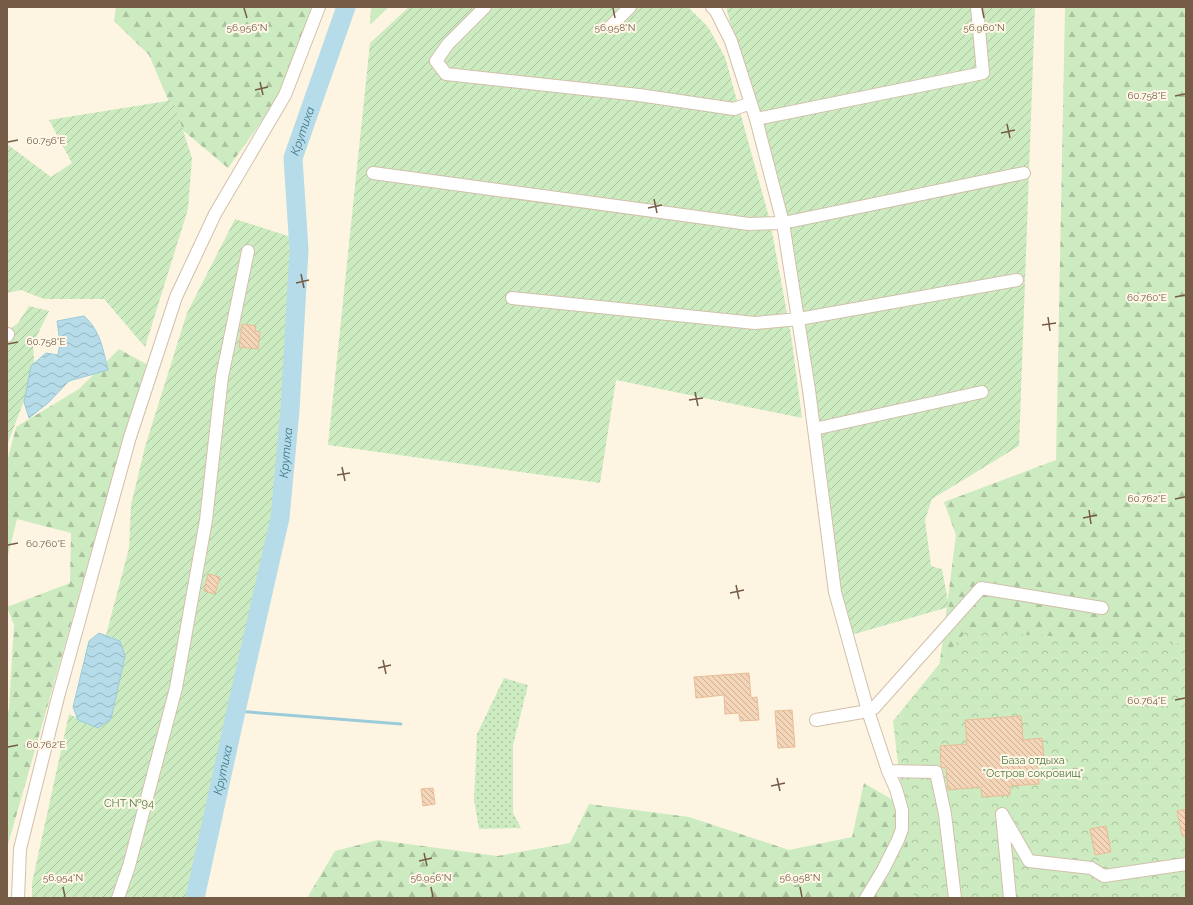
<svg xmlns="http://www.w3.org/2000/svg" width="1193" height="905" font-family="Raleway,sans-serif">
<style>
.grass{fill:url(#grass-dots)}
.forest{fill:url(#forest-firs)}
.park{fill:url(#park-crowns)}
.garden{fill:url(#garden-furrows)}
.water{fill:url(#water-waves);stroke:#9bcbda}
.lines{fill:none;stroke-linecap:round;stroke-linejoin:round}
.stream{stroke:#9bcbda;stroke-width:3}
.river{stroke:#b5dce8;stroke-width:19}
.building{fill:url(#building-back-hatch);stroke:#e8bd97}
.minor-casing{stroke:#d1c0ab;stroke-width:14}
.minor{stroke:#fff;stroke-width:12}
.ticks{fill:none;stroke:#765c47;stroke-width:1.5}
.labels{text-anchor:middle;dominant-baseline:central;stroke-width:4;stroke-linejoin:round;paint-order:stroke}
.park-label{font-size:11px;fill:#4c7d3e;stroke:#fff8e9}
.water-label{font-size:12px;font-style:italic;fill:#40788b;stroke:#fff8e9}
.ticks-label{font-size:10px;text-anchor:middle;fill:#765c47;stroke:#fff8e9;stroke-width:4;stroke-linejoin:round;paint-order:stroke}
</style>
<defs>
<pattern id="grass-dots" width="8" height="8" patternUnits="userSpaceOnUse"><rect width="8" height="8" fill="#cdebc0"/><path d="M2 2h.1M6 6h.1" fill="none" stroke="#abc29e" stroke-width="1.8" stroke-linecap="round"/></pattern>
<pattern id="forest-firs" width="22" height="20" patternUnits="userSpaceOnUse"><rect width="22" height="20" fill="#cdebc0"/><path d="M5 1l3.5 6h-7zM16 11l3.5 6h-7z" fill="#abc29e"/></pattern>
<pattern id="park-crowns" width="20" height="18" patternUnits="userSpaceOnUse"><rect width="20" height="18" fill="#cdebc0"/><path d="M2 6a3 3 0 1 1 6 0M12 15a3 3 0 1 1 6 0" fill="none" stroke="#abc29e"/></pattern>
<pattern id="garden-furrows" width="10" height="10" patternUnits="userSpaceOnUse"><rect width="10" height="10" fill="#cdebc0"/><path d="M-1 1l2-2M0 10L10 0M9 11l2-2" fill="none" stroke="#abc29e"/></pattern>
<pattern id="water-waves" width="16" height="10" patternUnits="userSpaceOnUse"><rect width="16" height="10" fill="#b5dce8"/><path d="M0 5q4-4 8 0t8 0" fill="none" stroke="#98b6be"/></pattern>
<pattern id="building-back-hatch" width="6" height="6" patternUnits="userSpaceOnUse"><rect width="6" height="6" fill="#f4d5b8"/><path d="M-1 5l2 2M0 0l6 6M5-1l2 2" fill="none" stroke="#cab097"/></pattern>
</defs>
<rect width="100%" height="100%" fill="#fdf5e2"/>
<!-- grass -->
<path class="grass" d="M504 678 528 685 513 745V813L521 828 479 829 474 800 477 734Z"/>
<!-- forest -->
<path class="forest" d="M116 7H313L277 100 228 168 180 128 149 55 114 21Z
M371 7H389L370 25Z
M1065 7H1186V898L935 700 956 535 944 502 1056 460Z
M119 349 148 365 94 543 7 848V716L9 708 14 625 7 607 70 583 71 533 17 519 7 559V462L16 427 79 389Z
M864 783 920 816 958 898H307L335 851 378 840 497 856 570 843 589 804 689 817 789 850 852 837Z"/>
<!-- park -->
<path class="park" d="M966 631 1186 644V898H914L893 721Z"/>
<!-- garden -->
<path class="garden" d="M409 7H688L708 27 725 57 770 221 791 335 802 418 616 380 600 483 328 445 370 43Z
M726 7H1035L1019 446 932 499 925 520 931 566 942 569 949 607 851 635 836 583 789 240Z
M173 100 192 158 188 209 145 347 104 299H44L21 290 7 293V144L51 177 72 163 49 120Z
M235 219 294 238 279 510 187 898H32V883L69 714 98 728 111 719 125 656 120 641 106 635 129 548 131 505 145 447 187 313Z
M29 306 49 311 33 344 35 372 7 445V332L18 323Z"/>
<!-- water -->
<path class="water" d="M84 316C100 330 103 349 108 370L69 381 48 403 29 418 24 402 31 366 46 353 58 355 60 342 57 321Z
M99 633 120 641 125 656 111 719 98 728 78 720 73 707 89 641Z"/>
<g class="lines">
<!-- stream -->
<path class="stream" d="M236 711 401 724"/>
<!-- river -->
<path class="river" id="s1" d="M195 898 236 711 280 518 290 410 299 250 293 158 346 7"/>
</g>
<!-- building -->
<path class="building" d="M242 324 256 326 255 331 260 332 258 349 239 347Z
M208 574 220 577 215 594 204 591Z
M749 673 751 698 757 697 759 720 740 721 739 713 725 714 724 695 696 698 694 677Z
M792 710 795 747 778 748 775 711Z
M1021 716 1023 740 1042 738 1044 758 1037 759 1039 784 1010 786V795L982 797 981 787 948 790 946 768 941 767 940 746 967 744 965 720Z
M433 788 435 804 423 806 421 789Z
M1186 809V836H1182L1177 811Z
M1106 826 1111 852 1095 855 1090 829Z"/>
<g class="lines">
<!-- minor casing -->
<g class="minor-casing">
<path id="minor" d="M485 7 448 44 436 61 446 74 639 95 734 109 751 103
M712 7 716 11 731 41 756 119 783 223 809 390 835 592 868 711 888 771 896 789 902 810V829L898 840 883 870 866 898
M610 27 630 7
M756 119 983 73 977 7
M373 173 749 224 783 223 1024 173
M512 298 755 323 799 319 1017 280
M7 336 8 334
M814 429 982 392
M816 720 868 711 874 708 981 588 1102 608
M888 771 936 772 945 814 955 898
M18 898 20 849 58 697 130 437 176 297 215 214 285 95 319 7
M118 898 129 866 176 688 206 520 222 377 248 251
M1010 898 1002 814 1029 861 1091 868 1104 876 1186 864"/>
</g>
<!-- minor -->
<use href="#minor" class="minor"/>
</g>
<!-- ticks -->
<path class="ticks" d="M244 8 247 18M613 8 615 18M982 8 984 18M260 82 263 95M255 90 268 87M1175 96 1185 94M1007 124 1010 138M1001 133 1015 130M8 142 18 140M654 199 657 213M648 208 662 205M301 274 304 288M296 283 309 280M1175 297 1185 295M1048 317 1050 331M1042 325 1056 323M8 344 18 342M695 392 698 406M689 400 703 398M342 467 345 481M337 475 350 473M1175 499 1185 497M1089 510 1091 524M1083 518 1097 515M8 545 18 543M736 585 739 599M730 593 744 590M383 660 386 674M378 668 391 665M1175 700 1185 698M8 747 18 745M777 778 780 791M771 786 785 783M424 853 427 866M419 861 432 858M63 887 65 897M431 887 433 897M800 887 802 897"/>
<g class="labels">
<!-- park labels -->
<g class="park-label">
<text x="1033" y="760">База отдыха<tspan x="1033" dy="13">"Остров сокровищ"</tspan></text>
<text x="129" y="803">СНТ №94</text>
</g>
<!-- water labels -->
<g class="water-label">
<text stroke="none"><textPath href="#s1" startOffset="779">Крутиха</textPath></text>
<text stroke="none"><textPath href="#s1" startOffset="455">Крутиха</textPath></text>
<text stroke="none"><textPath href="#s1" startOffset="131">Крутиха</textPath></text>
</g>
</g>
<g class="ticks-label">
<text x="247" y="31">56.956°N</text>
<text x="615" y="31">56.958°N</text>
<text x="984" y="31">56.960°N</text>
<text x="1147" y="99">60.758°E</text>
<text x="46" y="144">60.756°E</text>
<text x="1147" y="301">60.760°E</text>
<text x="46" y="345">60.758°E</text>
<text x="1147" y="502">60.762°E</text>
<text x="46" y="547">60.760°E</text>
<text x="1147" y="704">60.764°E</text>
<text x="46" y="748">60.762°E</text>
<text x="63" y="881">56.954°N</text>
<text x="431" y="881">56.956°N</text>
<text x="800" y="881">56.958°N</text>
</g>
<!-- border -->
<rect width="1193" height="905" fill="none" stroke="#765c47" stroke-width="16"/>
</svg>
